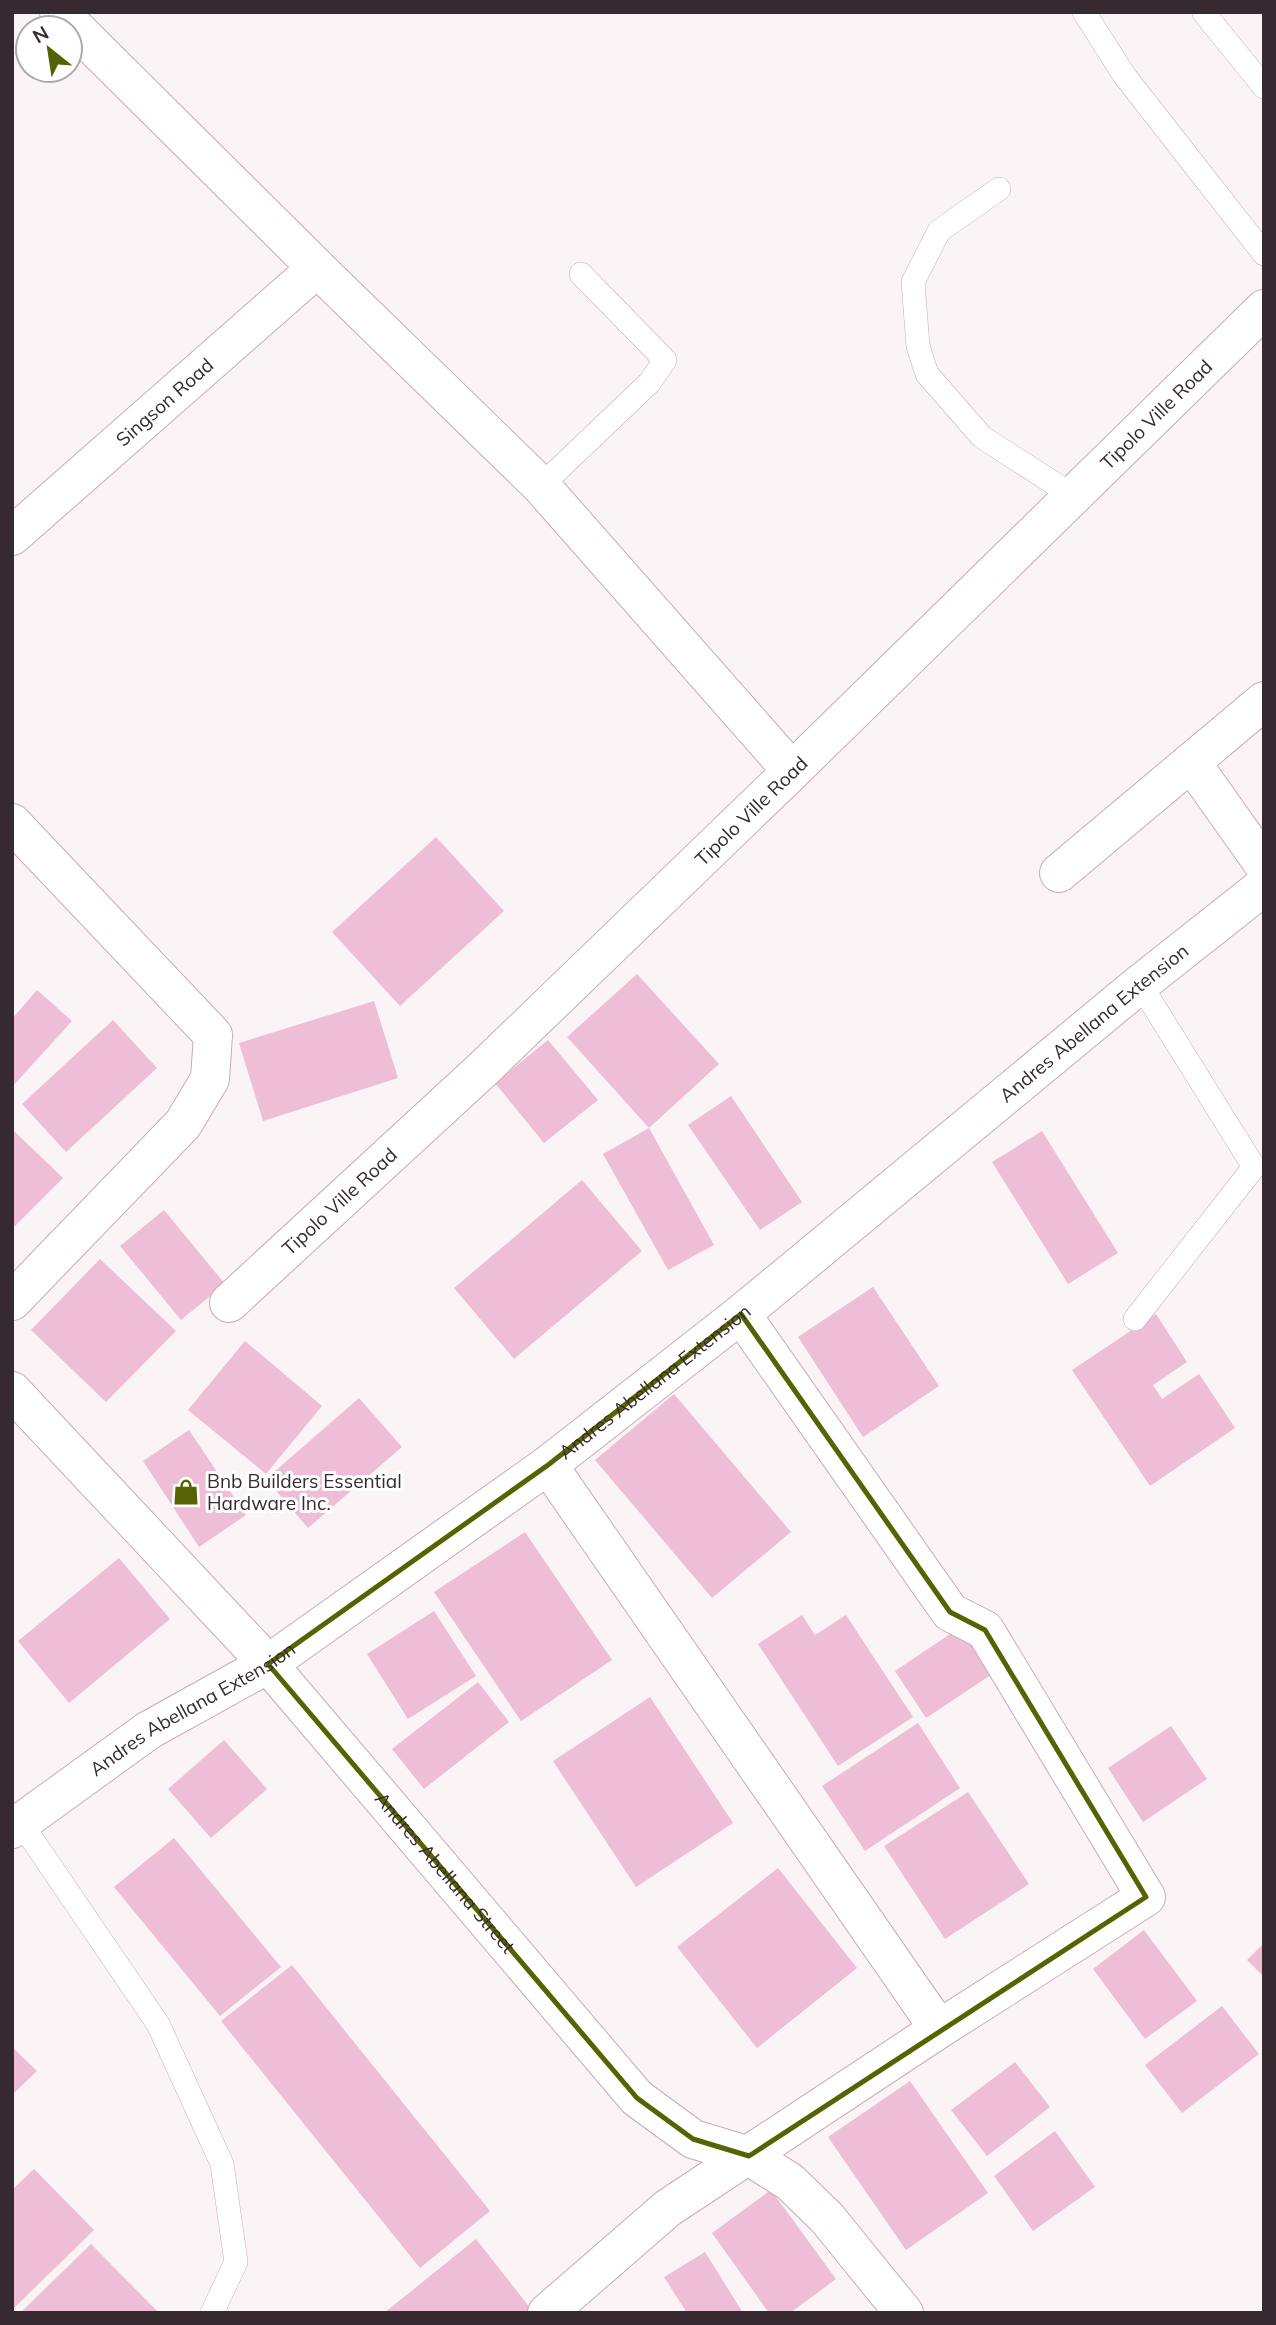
<svg xmlns="http://www.w3.org/2000/svg" width="1276" height="2325" font-family="Mulish,sans-serif">
<style>
.building{fill:#eebdd6}
.lines{fill:none;stroke-linecap:round;stroke-linejoin:round}
.lane-casing{stroke:#caa9b9;stroke-width:24}
.street-casing{stroke:#caa9b9;stroke-width:40}
.secondary-casing{stroke:#caa9b9;stroke-width:40}
.lane{stroke:#fff;stroke-width:23}
.street{stroke:#fff;stroke-width:38}
.secondary{stroke:#fff;stroke-width:38}
.marked{fill:none;stroke:#576302;stroke-width:5;stroke-linejoin:round}
.labels{text-anchor:middle;dominant-baseline:central;stroke-width:6;stroke-linejoin:round;paint-order:stroke}
.street-label{font-size:19px;fill:#36292f;stroke:#fff}
.poi-label{font-size:19px;fill:#36292f;stroke:#fff;text-anchor:start}
</style>
<rect width="100%" height="100%" fill="#fbf4f7"/>
<!-- building -->
<path class="building" d="M436 837 504 911 400 1006 332 932Z
M637 974 719 1064 649 1128 714 1245 668 1270 603 1154 649 1128 567 1037Z
M37 990 72 1021 12 1087V1019Z
M374 1001 398 1078 263 1121 239 1043Z
M113 1020 157 1068 66 1152 22 1104Z
M548 1040 598 1100 544 1143 495 1083Z
M731 1096 802 1202 760 1230 688 1125Z
M12 1129 63 1178 12 1229Z
M1042 1131 1118 1253 1068 1284 992 1162Z
M582 1180 642 1251 514 1359 454 1288Z
M164 1210 225 1284 181 1320 120 1246Z
M100 1259 176 1331 106 1402 31 1330Z
M873 1287 939 1386 863 1437 798 1337Z
M1156 1314 1187 1362 1153 1385 1162 1399 1199 1374 1235 1428 1150 1486 1072 1370Z
M245 1341 322 1406 266 1474 188 1410Z
M674 1394 791 1532 712 1598 595 1460Z
M359 1398 402 1447 308 1528 266 1479Z
M189 1430 246 1515 199 1547 143 1461Z
M525 1532 612 1660 521 1721 434 1592Z
M119 1558 170 1619 69 1703 18 1641Z
M434 1611 476 1676 408 1719 367 1654Z
M802 1615 815 1635 846 1615 913 1717 838 1766 758 1644Z
M965 1624 997 1671 926 1718 895 1671Z
M478 1682 509 1722 424 1789 392 1749Z
M650 1697 733 1823 636 1887 553 1761Z
M918 1723 960 1788 865 1851 822 1786Z
M1171 1726 1207 1779 1143 1822 1108 1768Z
M224 1740 267 1789 211 1838 168 1789Z
M968 1792 1029 1884 945 1939 884 1846Z
M174 1838 281 1967 220 2016 114 1887Z
M778 1868 857 1968 757 2048 677 1947Z
M1144 1930 1197 2001 1145 2039 1093 1969Z
M1264 1943V1977L1247 1960Z
M292 1965 490 2211 420 2268 221 2021Z
M1222 2006 1259 2054 1182 2113 1145 2065Z
M12 2047 37 2071 12 2095Z
M1015 2062 1050 2107 987 2156 951 2110Z
M910 2081 988 2193 906 2250 828 2137Z
M1055 2131 1095 2187 1033 2231 994 2176Z
M34 2169 94 2230 12 2310V2190Z
M771 2190 836 2279 790 2313H769L712 2233Z
M476 2239 531 2309 526 2313H384Z
M91 2244 159 2313H20Z
M705 2252 743 2313H687L664 2277Z"/>
<g class="lines">
<!-- lane casing -->
<g class="lane-casing">
<path id="lane" d="M1084 12 1124 75 1264 254
M1204 13 1264 87
M999 189 939 231 913 282 918 346 927 374 982 437 1072 495
M541 486 650 382 665 360 581 274
M1135 1319 1254 1167 1140 984
M21 1823 158 2024 222 2164 236 2262 212 2313"/>
</g>
<!-- street casing -->
<g class="street-casing">
<g id="street">
<path d="M59 12 317 268"/>
<path d="M1191 762 1264 865"/>
<path d="M12 823 213 1035 210 1079 183 1124 12 1301"/>
<path d="M1059 873 1264 701"/>
<path id="s1" d="M229 1303 482 1070 792 771"/>
<path d="M548 1465 939 2029"/>
<path d="M547 2313 668 2208 939 2029 1146 1897 985 1630 950 1612 741 1314"/>
</g>
</g>
<!-- secondary casing -->
<g class="secondary-casing">
<g id="secondary">
<path id="s2" d="M12 536 317 268 541 486 792 771 1264 309"/>
<path id="s3" d="M12 1391 268 1664 637 2098 693 2139 749 2156 790 2182 827 2218 904 2313"/>
<path id="s4" d="M12 1829 149 1730 268 1664 548 1465 741 1314 1140 984 1264 886"/>
</g>
</g>
<!-- lane -->
<use href="#lane" class="lane"/>
<!-- street -->
<use href="#street" class="street"/>
<!-- secondary -->
<use href="#secondary" class="secondary"/>
</g>
<!-- marked area -->
<path class="marked" d="M741 1314 950 1612 985 1630 1146 1897 749 2156 693 2139 637 2098 268 1664 548 1465Z"/>
<!-- icons -->
<defs>
<g id="shop-bare" transform="scale(2.1)"><path d="M-5-2.5h2.3a2.7 3.5 0 0 1 5.4 0H5L5.5 6h-11ZM-1.5-2.5h3a1.5 2.3 0 0 0-3 0Z" fill="#576302" stroke="#fff" stroke-width="2.5" paint-order="stroke"/></g>
</defs>
<g fill-rule="evenodd">
<use href="#shop-bare" x="186" y="1492"/>
</g>
<g class="labels">
<!-- street labels -->
<g class="street-label">
<text stroke="none"><textPath href="#s2" startOffset="203">Singson Road</textPath></text>
<text stroke="none"><textPath href="#s2" startOffset="1608">Tipolo Ville Road</textPath></text>
<text transform="translate(751 811) rotate(-44)">Tipolo Ville Road</text>
<text stroke="none"><textPath href="#s4" startOffset="1351">Andres Abellana Extension</textPath></text>
<text stroke="none"><textPath href="#s1" startOffset="150">Tipolo Ville Road</textPath></text>
<text stroke="none"><textPath href="#s4" startOffset="784">Andres Abellana Extension</textPath></text>
<text stroke="none"><textPath href="#s4" startOffset="217">Andres Abellana Extension</textPath></text>
<text stroke="none"><textPath href="#s3" startOffset="648">Andres Abellana Street</textPath></text>
</g>
<!-- poi labels -->
<g class="poi-label">
<text x="207" y="1481">Bnb Builders Essential<tspan x="207" dy="22">Hardware Inc.</tspan></text>
</g>
</g>
<!-- border -->
<rect width="1276" height="2325" fill="none" stroke="#36292f" stroke-width="28"/>
<!-- north arrow -->
<g transform="translate(49 49) rotate(330)"><circle r="33" fill="#ffffff" stroke="#afa9ac" stroke-width="2"/>
<path d="M0-5L12 26L0 18L-12 26Z" fill="#576302"/>
<text y="-10" font-size="19" font-weight="bold" text-anchor="middle" fill="#36292f">N</text>
</g>
</svg>
